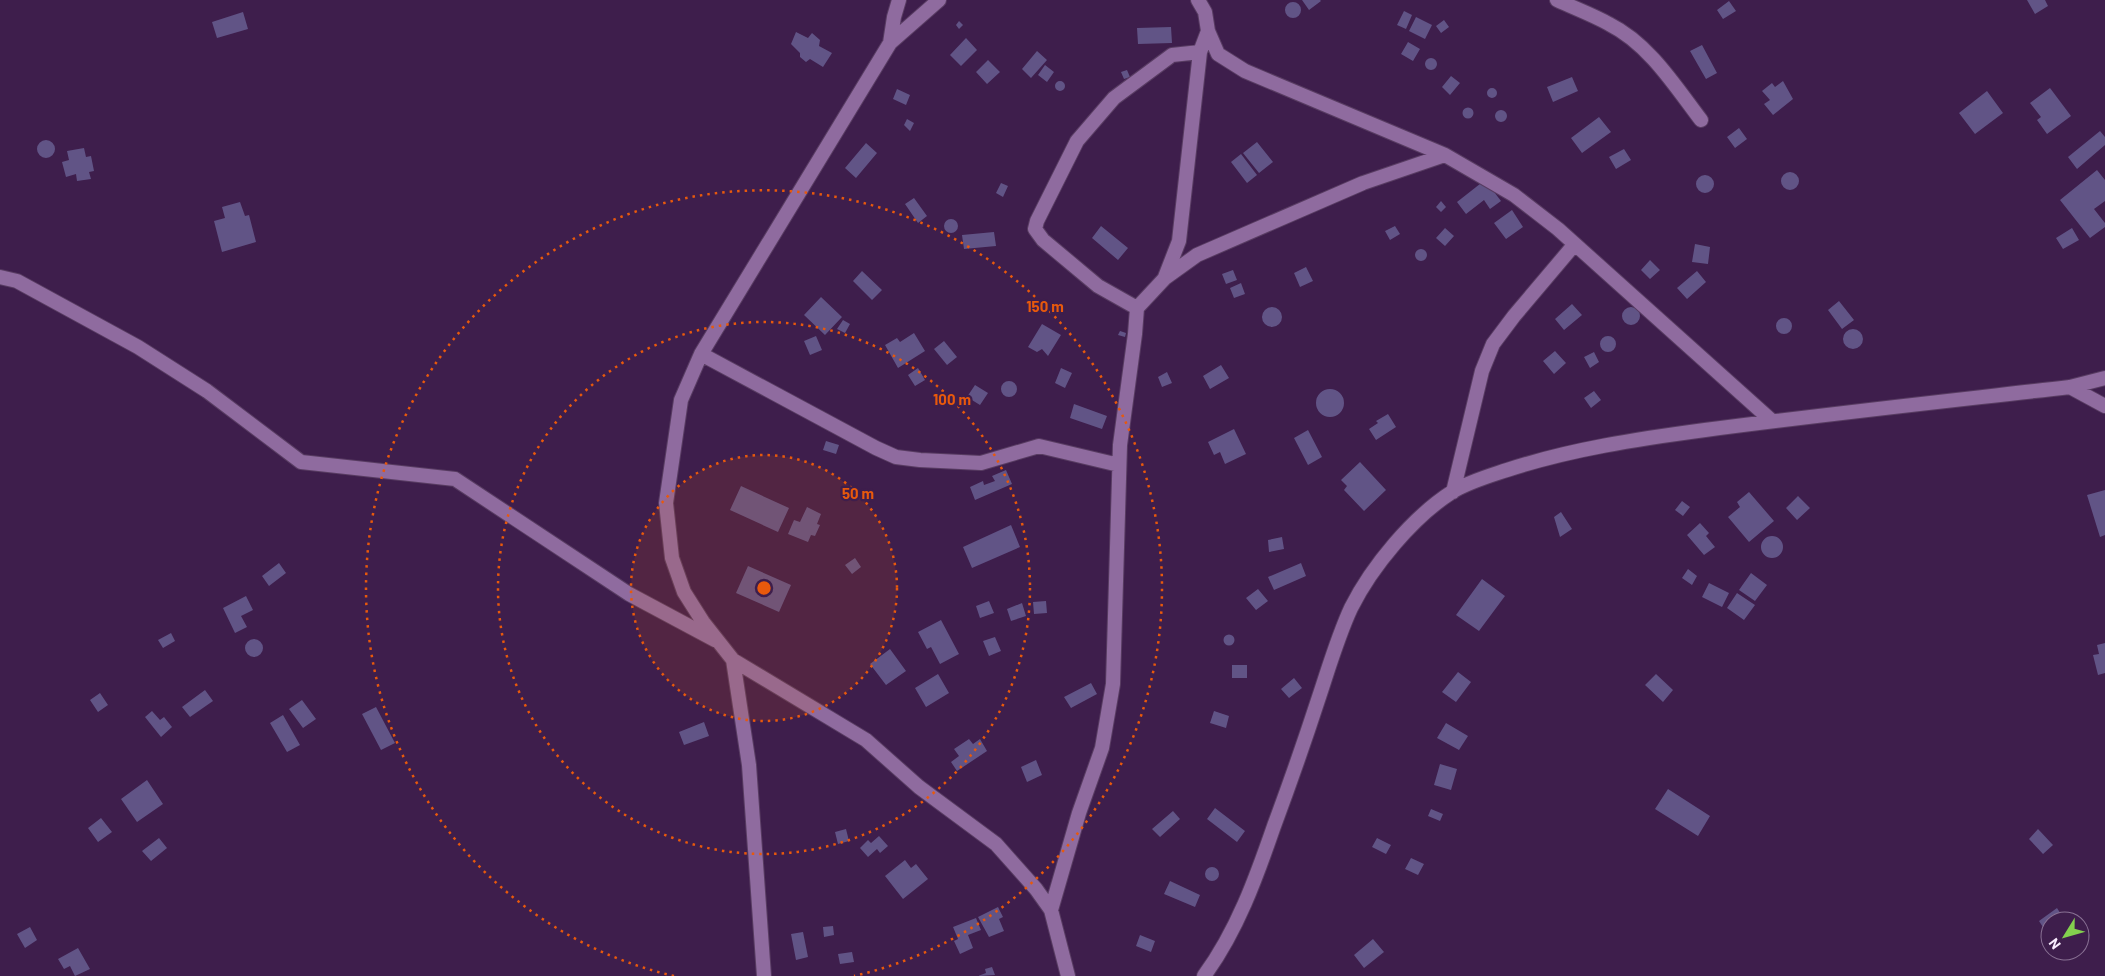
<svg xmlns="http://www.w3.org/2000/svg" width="2105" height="976" font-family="Barlow,sans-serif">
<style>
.building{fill:#615486}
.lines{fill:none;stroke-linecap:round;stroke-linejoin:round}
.street-casing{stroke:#583c62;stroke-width:16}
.street{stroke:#8f6b9f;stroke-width:14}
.ring{fill:none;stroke:#e8590c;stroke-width:2.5;stroke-dasharray:2.5 5}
.centre{fill:#e8590c;stroke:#3e1e4c;stroke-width:2.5}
.ring-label{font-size:15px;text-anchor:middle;font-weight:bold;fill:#e8590c;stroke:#3e1e4c;stroke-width:4.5;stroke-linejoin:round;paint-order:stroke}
</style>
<rect width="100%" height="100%" fill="#3e1e4c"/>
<!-- building -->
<path class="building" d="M1302 0H1320L1321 1 1309 10Z
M2027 0H2045L2048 6 2035 14Z
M1729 1 1736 11 1723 19 1717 10Z
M1285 10a8 8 0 1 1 16 0a8 8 0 1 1-16 0Z
M1404 11 1412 15 1406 29 1397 25Z
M243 12 248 29 217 38 212 22Z
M1416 17 1432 25 1425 39 1409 31Z
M1444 20 1449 27 1441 33 1436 26Z
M959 21 963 25 959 29 956 25Z
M1171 27 1172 43 1138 44 1137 28Z
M796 32 808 38 812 33 820 40 819 46 832 53 823 67 810 59 806 62 800 57V53L791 44Z
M966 38 977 50 961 66 950 55Z
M1408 42 1420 49 1413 61 1401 54Z
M1702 45 1717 73 1706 79 1690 51Z
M1037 51 1047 60 1031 78 1022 69Z
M1425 64a6 6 0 1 1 12 0a6 6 0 1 1-12 0Z
M988 60 1000 72 987 84 976 72Z
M1045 65 1054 72 1047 82 1038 75Z
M1127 70 1130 77 1124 79 1121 72Z
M1451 76 1460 83 1450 95 1442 87Z
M1572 77 1578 91 1553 102 1547 87Z
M1783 81 1793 99 1773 115 1764 104 1770 100 1762 91 1772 83 1775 87Z
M1055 86a5 5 0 1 1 10 0a5 5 0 1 1-10 0Z
M2050 88 2071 116 2047 134 2037 120 2041 117 2030 103Z
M1487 93a5 5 0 1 1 10 0a5 5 0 1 1-10 0Z
M897 89 910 95 906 105 893 99Z
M1987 91 2003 113 1975 134 1959 113Z
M1462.5 113a5.5 5.5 0 1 1 11 0a5.5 5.5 0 1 1-11 0Z
M1495 116a6 6 0 1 1 12 0a6 6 0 1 1-12 0Z
M1599 117 1611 132 1582 153 1571 138Z
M907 119 914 123 910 131 904 125Z
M1739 128 1747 139 1735 148 1727 137Z
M2100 131 2105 137V145L2077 169 2068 157Z
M37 149a9 9 0 1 1 18 0a9 9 0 1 1-18 0Z
M1257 142 1273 162 1259 173 1243 153Z
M866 143 877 153 856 178 845 168Z
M84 148 86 157 91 156 94 171 89 172 91 179 77 181 76 174 66 177 62 162 69 160 67 151Z
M1624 149 1631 160 1616 169 1609 157Z
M1241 154 1257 175 1247 183 1231 162Z
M2097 170 2105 180V201L2094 209 2105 223V227L2090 238 2060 200Z
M1781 181a9 9 0 1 1 18 0a9 9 0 1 1-18 0Z
M1696 184a9 9 0 1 1 18 0a9 9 0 1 1-18 0Z
M1485 180 1501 201 1490 209 1484 200 1466 214 1457 202Z
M1001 183 1008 186 1003 197 996 193Z
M914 198 927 216 918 223 905 204Z
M1441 201 1446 207 1441 212 1436 207Z
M240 202 245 216 249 215 256 242 222 252 214 221 225 218 222 207Z
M1512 210 1523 227 1506 239 1494 223Z
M944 226a7 7 0 1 1 14 0a7 7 0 1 1-14 0Z
M1101 226 1128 248 1118 260 1092 238Z
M1395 226 1400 234 1390 240 1385 231Z
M1445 228 1454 236 1445 246 1436 238Z
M2072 228 2079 240 2063 249 2056 238Z
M994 232 996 246 964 249 962 235Z
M1695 244 1710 247 1708 264 1692 262Z
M1415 255a6 6 0 1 1 12 0a6 6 0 1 1-12 0Z
M1650 260 1660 270 1650 279 1641 270Z
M1306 267 1313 281 1300 287 1294 273Z
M1233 270 1237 280 1226 284 1222 274Z
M862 271 882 290 872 300 853 281Z
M1697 271 1706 282 1687 299 1677 288Z
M1241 283 1245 294 1234 298 1230 288Z
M821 297 842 317 825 335 804 315Z
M1839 301 1854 320 1842 329 1828 310Z
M1572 304 1582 315 1564 330 1555 319Z
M1622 316a9 9 0 1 1 18 0a9 9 0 1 1-18 0Z
M1262 317a10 10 0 1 1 20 0a10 10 0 1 1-20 0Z
M1776 326a8 8 0 1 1 16 0a8 8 0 1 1-16 0Z
M843 320 850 324 845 333 837 329Z
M1042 324 1061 335 1048 356 1042 349 1037 352 1028 347Z
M1843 339a10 10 0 1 1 20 0a10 10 0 1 1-20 0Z
M1120 331 1126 333 1125 337 1118 335Z
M914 333 925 351 898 368 885 345 897 338 900 342Z
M1600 344a8 8 0 1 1 16 0a8 8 0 1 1-16 0Z
M816 336 822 350 810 355 804 341Z
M944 341 957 357 947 365 934 349Z
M1555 351 1566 363 1554 374 1543 361Z
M1594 352 1599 362 1590 368 1584 357Z
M1221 365 1229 378 1210 389 1203 376Z
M918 368 925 380 915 386 908 375Z
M1061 368 1072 373 1065 388 1055 383Z
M1167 372 1172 383 1162 387 1158 377Z
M1001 389a8 8 0 1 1 16 0a8 8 0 1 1-16 0Z
M975 385 988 393 980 405 967 397Z
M1316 403a14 14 0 1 1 28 0a14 14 0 1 1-28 0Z
M1594 391 1601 400 1591 408 1584 398Z
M1074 404 1107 416 1102 429 1070 418Z
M1388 414 1396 427 1376 440 1369 429 1378 423 1376 421Z
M1234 429 1246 454 1225 464 1220 452 1214 455 1208 442Z
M1308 430 1322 457 1308 465 1294 438Z
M826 441 839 445 836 454 823 450Z
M1360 462 1386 490 1364 511 1344 490 1347 486 1341 480Z
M1006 470 1012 484 975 500 970 487 983 481 984 485 995 481 992 476Z
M741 486 789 508 778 532 730 510Z
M2105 490V535L2100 537 2087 495Z
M1749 492 1774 521 1749 542 1728 517 1740 507 1737 502Z
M1798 496 1810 508 1797 520 1786 508Z
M1682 501 1690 507 1683 516 1675 510Z
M807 507 821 514 817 524 820 525 815 536 811 535 808 542 788 534 794 520 800 522Z
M1561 512 1572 529 1560 537 1554 517Z
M1700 523 1709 533 1706 536 1715 547 1704 555 1687 535Z
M1011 525 1020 547 972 568 963 547Z
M1761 547a11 11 0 1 1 22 0a11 11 0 1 1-22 0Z
M1282 537 1284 549 1269 552 1268 540Z
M855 558 861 567 852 574 845 565Z
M279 563 286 573 269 586 262 576Z
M1301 563 1306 576 1274 590 1268 577Z
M748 566 791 585 779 612 736 593Z
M1688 569 1697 576 1692 585 1682 578Z
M1751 573 1767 585 1755 601 1739 590Z
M1482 579 1505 596 1479 631 1456 615Z
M1709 583 1729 593 1722 607 1702 597Z
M1258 589 1268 601 1256 610 1246 598Z
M1737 593 1755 605 1744 620 1727 608Z
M246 596 253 610 241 616 247 627 235 633 223 608Z
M989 601 994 613 980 618 976 606Z
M1046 601 1047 613 1034 614 1033 602Z
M1022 603 1026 616 1011 621 1007 609Z
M941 620 959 654 940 664 931 647 927 649 918 632Z
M171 633 175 641 163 648 158 640Z
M1223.5 640a5.5 5.5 0 1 1 11 0a5.5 5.5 0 1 1-11 0Z
M995 637 1001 651 989 656 983 641Z
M245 648a9 9 0 1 1 18 0a9 9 0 1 1-18 0Z
M2105 643V673L2098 675 2093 655 2099 654 2097 645Z
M890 649 906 671 886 685 870 664Z
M1232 665H1247V678H1232Z
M1458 672 1471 682 1456 702 1442 692Z
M938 674 949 693 926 707 915 688Z
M1656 674 1673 690 1663 702 1645 685Z
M1294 678 1302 688 1289 698 1281 689Z
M1091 683 1097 694 1071 708 1064 697Z
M205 690 213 701 190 717 182 707Z
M100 693 108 705 98 712 90 700Z
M302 700 316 719 303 728 289 709Z
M376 707 395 743 381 750 362 714Z
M152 711 160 720 164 717 172 727 161 737 145 717Z
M1214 711 1229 716 1226 728 1210 723Z
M283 715 300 745 287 752 270 723Z
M704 722 709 736 684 745 679 732Z
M1446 723 1468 736 1459 750 1437 738Z
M969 739 973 744 980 739 987 751 957 771 951 762 959 756 954 749Z
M1036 760 1042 775 1027 782 1021 767Z
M1440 764 1457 769 1451 790 1434 785Z
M147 780 163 804 137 822 121 799Z
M1668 789 1710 816 1698 836 1655 809Z
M1215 808 1245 831 1237 842 1207 819Z
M1431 809 1443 814 1440 821 1428 816Z
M1173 811 1180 819 1160 837 1152 829Z
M101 818 112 832 98 842 88 828Z
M846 829 849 841 838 844 835 832Z
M2038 829 2053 845 2043 854 2029 839Z
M879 836 888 846 880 853 877 849 868 857 860 848 868 840 871 843Z
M159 838 167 848 151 861 142 851Z
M1377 838 1391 845 1386 854 1372 847Z
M1411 858 1424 864 1418 875 1405 869Z
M905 860 911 868 916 864 928 879 903 899 885 876Z
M1205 874a7 7 0 1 1 14 0a7 7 0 1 1-14 0Z
M1170 881 1200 895 1195 907 1164 894Z
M998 907 1003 917 999 919 1004 931 989 937 978 917Z
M2057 908 2064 919 2061 921H2050V938L2039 921Z
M976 918 981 930 968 935 973 948 960 954 954 941 958 939 953 927Z
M833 926 834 935 824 937 823 927Z
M30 927 37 940 25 948 17 934Z
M803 932 808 957 796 960 791 934Z
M1140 935 1155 941 1151 952 1136 946Z
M1373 939 1384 952 1364 968 1354 955Z
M78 948 90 969 75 976 70 966 64 969 58 959Z
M852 952 854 962 840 964 838 954Z
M992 967 995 975 978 976 986 973 985 969Z"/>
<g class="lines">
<!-- street casing -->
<g class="street-casing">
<path id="street" d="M1198 0 1205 12 1208 31 1218 54 1245 71 1445 155 1514 195 1558 229 1772 421
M1557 0C1574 8 1593 15 1609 24 1649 44 1675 86 1701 120
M890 43 939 0
M0 277 17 281 138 347 207 391 301 462 455 479 629 594 715 640
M1165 277 1179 241 1200 52
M1137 308 1165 278 1197 255 1363 183 1445 155
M701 354 876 448 896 457 920 460 981 463 1039 446 1119 465
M2070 387 2105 406
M1453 492 1482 371 1493 344 1514 316 1574 245
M733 660 866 740 919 787 996 844 1036 889 1051 910 1068 976
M1051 910 1079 813 1102 748 1113 684 1120 445 1135 334 1137 308 1098 286 1043 240 1035 229 1037 221 1077 141 1114 98 1172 55 1200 52 1208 31
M764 976 749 765 733 660 703 622 684 592 672 558 666 503 681 400 701 354 890 43 894 17 899 0
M1204 976C1237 931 1256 878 1274 826 1290 783 1305 740 1319 697 1329 667 1338 636 1351 608 1372 566 1413 517 1452 492 1468 482 1489 476 1507 470 1571 449 1638 439 1705 430 1826 414 1948 401 2070 387L2105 378"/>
</g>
<!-- street -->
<use href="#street" class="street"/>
</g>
<!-- distance rings -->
<circle cx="764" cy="588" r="133" fill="#e8590c" fill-opacity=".12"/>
<g class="ring">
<circle cx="764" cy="588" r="133"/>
<circle cx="764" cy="588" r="266"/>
<path d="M674 976A398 398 0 1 1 854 976"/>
</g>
<circle cx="764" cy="588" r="8" class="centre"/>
<g class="ring-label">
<text x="1045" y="312">150 m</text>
<text x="952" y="405">100 m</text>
<text x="858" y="499">50 m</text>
</g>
<!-- north arrow -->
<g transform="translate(2065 936) rotate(233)"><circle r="24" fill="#3e1e4c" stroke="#897194"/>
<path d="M0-4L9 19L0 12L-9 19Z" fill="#83d04e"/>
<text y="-8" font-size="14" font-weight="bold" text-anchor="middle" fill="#f9edff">N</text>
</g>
</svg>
